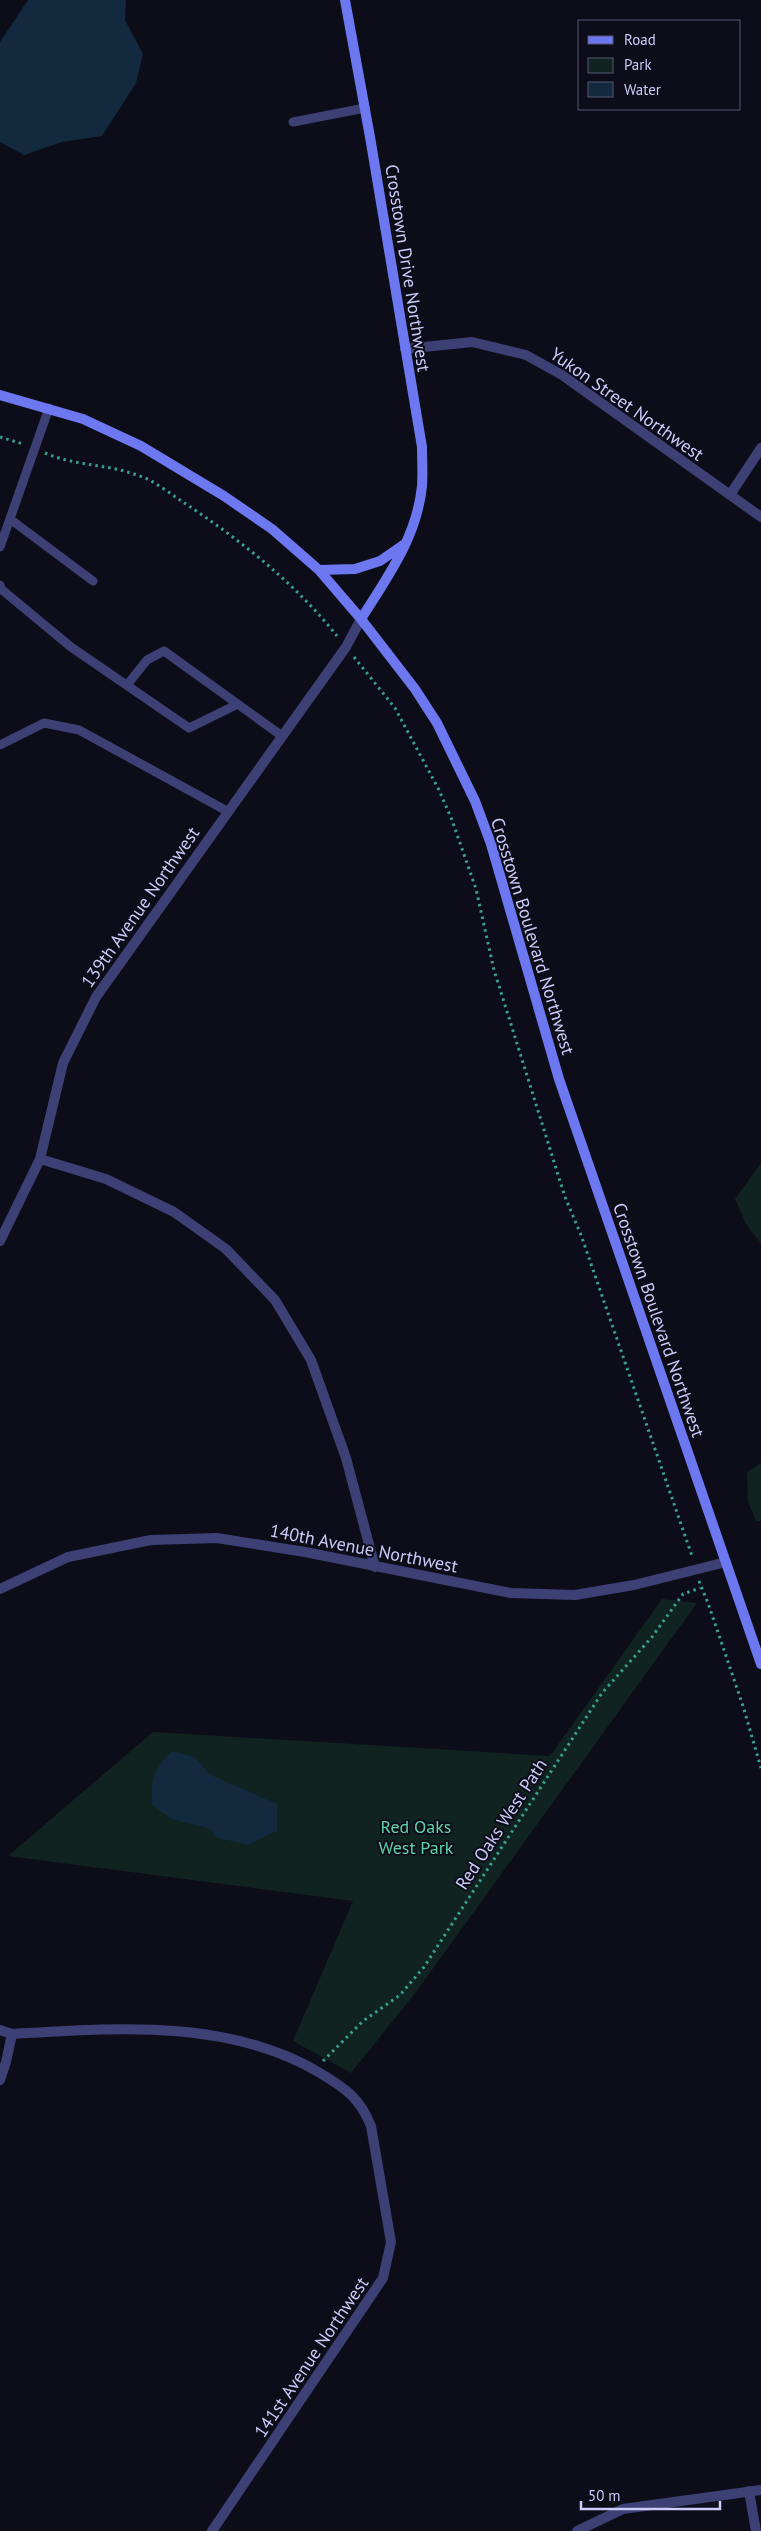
<svg xmlns="http://www.w3.org/2000/svg" width="761" height="2531" font-family="'PT Sans',sans-serif">
<style>
.green{fill:#102321}
.water{fill:#12293e}
.lines{fill:none;stroke-linecap:round;stroke-linejoin:round}
.path{stroke:#38a08f;stroke-width:3;stroke-dasharray:2.5 4;stroke-linecap:butt}
.lane{stroke:#3c4075;stroke-width:9}
.street{stroke:#3c4075;stroke-width:10}
.secondary{stroke:#6c77f0;stroke-width:10}
.labels{text-anchor:middle;dominant-baseline:central;stroke-width:4;stroke-linejoin:round;paint-order:stroke}
.street-label{font-size:18px;fill:#cbcbfa;stroke:#0d0d1a}
.park-label{font-size:18px;fill:#60d1a8;stroke:#0d0d1a}
</style>
<rect width="100%" height="100%" fill="#0d0d1a"/>
<!-- green -->
<path class="green" d="M761 1163V1243L747 1226 735 1199Z
M761 1463V1521H756L748 1502 747 1472Z
M662 1599 697 1603 416 1992 351 2073 293 2041 353 1901 8 1856 153 1732 550 1756Z"/>
<!-- water -->
<path class="water" d="M28 0H126L125 20 143 54 136 83 102 136 62 142 24 155 0 142V42Z
M172 1751 195 1757 209 1774 277 1804V1831L248 1845 215 1837 211 1829 172 1819 152 1805C151 1778 153 1769 172 1751Z"/>
<g class="lines">
<!-- path -->
<path class="path" d="M0 437 23 444
M45 453C75 466 107 464 137 475 154 480 169 493 183 502 239 539 295 583 337 636
M354 657 395 708 439 790 452 820 476 889 494 970 565 1197 581 1235 692 1556
M699 1581 708 1603 743 1706 761 1768
M323 2061 363 2021 400 1995 424 1967 602 1693 652 1637 683 1594 700 1588"/>
<!-- lane -->
<path class="lane" d="M293 122 365 108
M10 519 93 581
M0 547 49 408
M0 585 1 589 71 647 189 728 238 704
M127 685 147 660 164 651 282 736
M0 745 44 723 79 730 227 811"/>
<!-- street -->
<path class="street" d="M405 349 472 342 526 355 562 375 761 517
M730 495 761 448
M40 1159 106 1179 174 1212 226 1249 275 1300 311 1360 346 1458 375 1567
M0 1241 40 1159 63 1063 96 997 346 647 361 619
M0 1589 68 1557 151 1540 217 1538 305 1552 511 1593 575 1595 634 1585 726 1562
M0 2030 12 2034C114 2028 228 2018 320 2073 345 2088 360 2098 371 2126L391 2242 383 2278 212 2531
M0 2080 6 2062 12 2034
M749 2491 756 2531
M577 2531 623 2509 761 2490"/>
<!-- secondary -->
<path class="secondary" d="M345 0 370 137 422 447C422 460 423 473 422 486 417 537 388 576 361 619
M0 395 83 419 141 446 224 496 272 529 319 570 361 619 415 689 437 723 475 801 491 844 559 1079 761 1664
M319 570 355 569 380 561 406 543"/>
</g>
<g class="labels">
<!-- street labels -->
<g class="street-label">
<text transform="translate(408 268) rotate(81)">Crosstown Drive Northwest</text>
<text transform="translate(627 404) rotate(35)">Yukon Street Northwest</text>
<text transform="translate(140 907) rotate(-55)">139th Avenue Northwest</text>
<text transform="translate(533 936) rotate(73)">Crosstown Boulevard Northwest</text>
<text transform="translate(659 1320) rotate(71)">Crosstown Boulevard Northwest</text>
<text transform="translate(364 1548) rotate(11)">140th Avenue Northwest</text>
<text transform="translate(501 1824) rotate(-57)">Red Oaks West Path</text>
<text transform="translate(311 2357) rotate(-56)">141st Avenue Northwest</text>
</g>
<!-- park labels -->
<g class="park-label">
<text x="416" y="1826">Red Oaks<tspan x="416" dy="21">West Park</tspan></text>
</g>
</g>
<!-- legend -->
<rect x="578" y="20" width="162" height="90" fill="#0d0d1a" stroke="#595974"/>
<rect x="588" y="36" width="25" height="8" fill="#6c77f0" stroke="#595974"/>
<text x="624" y="45" font-size="15" fill="#cbcbfa">Road</text>
<rect x="588" y="58" width="25" height="15" fill="#102321" stroke="#595974"/>
<text x="624" y="70" font-size="15" fill="#cbcbfa">Park</text>
<rect x="588" y="82" width="25" height="15" fill="#12293e" stroke="#595974"/>
<text x="624" y="95" font-size="15" fill="#cbcbfa">Water</text>
<!-- scale -->
<path d="M581 2501v8h139v-8" fill="none" stroke="#cbcbfa" stroke-width="2.5"/>
<text x="588" y="2501" font-size="15" fill="#cbcbfa" stroke="#0d0d1a" stroke-width="4" paint-order="stroke">50 m</text>
</svg>
